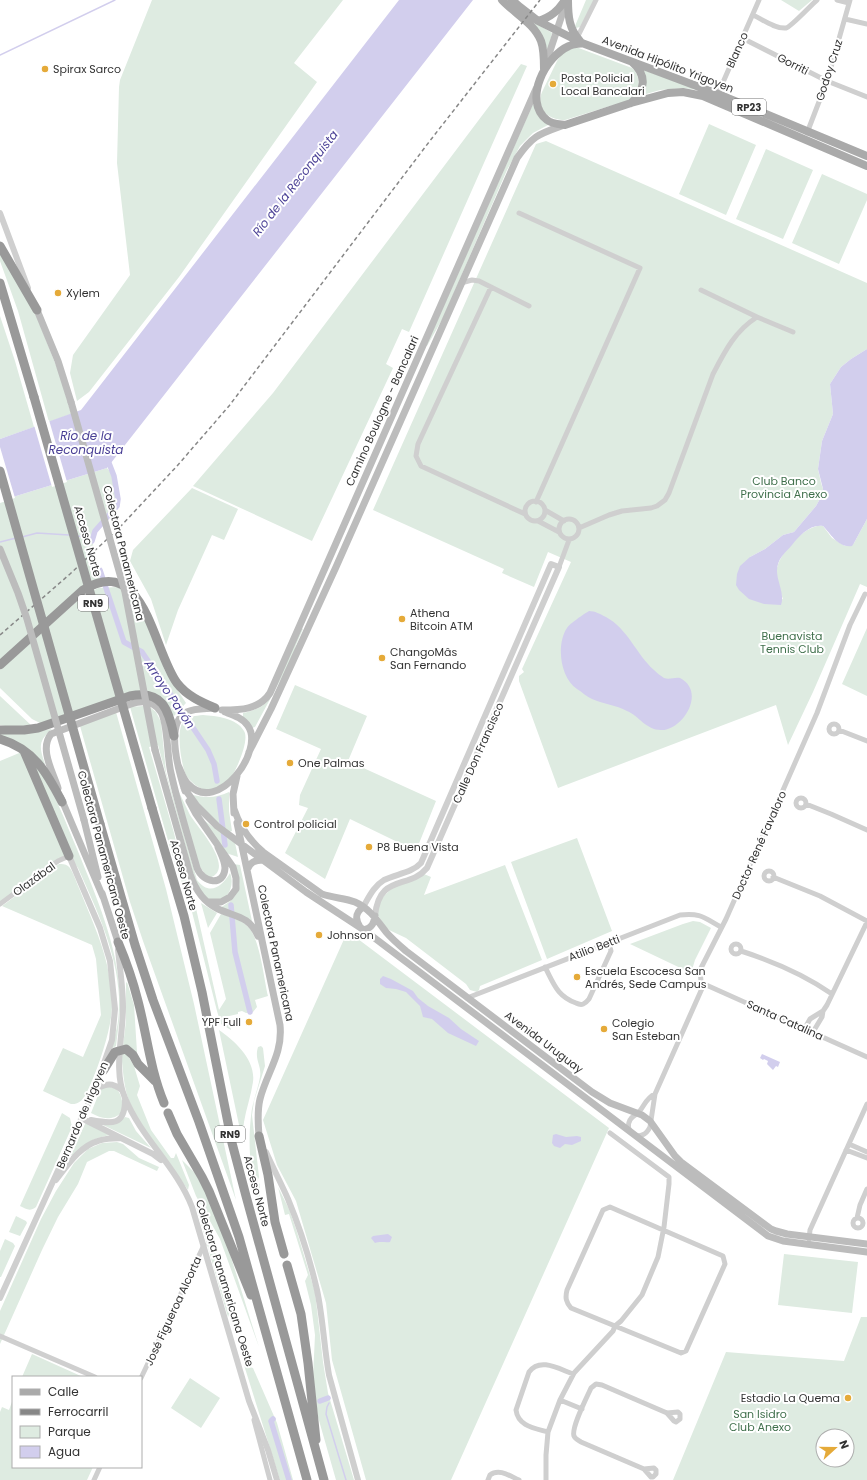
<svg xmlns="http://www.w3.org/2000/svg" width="867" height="1480" font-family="Poppins,sans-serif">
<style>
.green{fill:#deebe1;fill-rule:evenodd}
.water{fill:#d2ceed}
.pier{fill:#fff}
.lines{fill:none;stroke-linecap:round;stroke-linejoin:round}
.stream{stroke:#d2ceed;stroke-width:1.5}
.canal{stroke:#d2ceed;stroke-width:5.5}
.minor{stroke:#cfcfcf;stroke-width:5}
.tertiary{stroke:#cfcfcf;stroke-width:6}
.secondary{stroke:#bcbcbc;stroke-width:7}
.primary{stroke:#aaa;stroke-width:8}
.motorway{stroke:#999;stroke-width:9}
.rail{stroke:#878787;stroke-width:1.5;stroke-dasharray:4 3;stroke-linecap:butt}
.secondary-bridge{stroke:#bcbcbc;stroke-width:7}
.motorway-bridge{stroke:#999;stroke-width:9}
.poi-dot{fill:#e5aa39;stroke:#fff;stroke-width:1.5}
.labels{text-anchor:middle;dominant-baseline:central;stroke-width:4;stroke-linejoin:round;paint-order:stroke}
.shield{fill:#fff;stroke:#707070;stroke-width:1}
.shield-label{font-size:10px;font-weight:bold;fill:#323232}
.street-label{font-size:11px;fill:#323232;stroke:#fff}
.poi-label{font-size:11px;fill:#323232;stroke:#fff;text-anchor:start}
.park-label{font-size:11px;fill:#3f6f4b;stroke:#fff}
.water-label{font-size:12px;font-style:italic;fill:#493f95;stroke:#fff}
</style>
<rect width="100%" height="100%" fill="#fff"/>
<!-- green -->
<path class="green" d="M152 0H343L294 63 317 82 179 277 89 392 77 401 70 373 73 355 130 275 117 163 119 87 120 80Z
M586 0H594L580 27 576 28 575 26Z
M781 0H812L799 11Z
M527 18 552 33 548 51Z
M576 47 632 68C643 78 640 94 627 101 622 104 615 105 610 106 595 111 580 115 565 120 549 120 535 109 542 92L557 61 563 52Z
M521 64 527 66 409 332 402 329 386 364 393 368 312 541 193 486 273 393Z
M643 70 705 91 684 88 660 90 646 94H645L646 79Z
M533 104 548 125 533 133 520 146 507 170 443 318 427 346H426Z
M709 124 756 145 726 215 679 194Z
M546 141 867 283V349L851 359 841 367 830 384 833 414 822 441 818 469 821 483 823 489 821 497 816 506 794 532 783 535 765 549 750 557 764 604 783 599C780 590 775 578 777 568 780 553 806 523 823 526L832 538 845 546 854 543 867 519V587L860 584 813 692 788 745 776 705 558 788 519 681V676L524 672 522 669 571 562 548 552 534 587 502 573 504 569 373 510 536 144Z
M766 149 813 170 783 239 736 219Z
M822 174 867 194V200L839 264 792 243Z
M0 251 36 315 61 378 71 414 49 422 18 311 0 261Z
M0 316 15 361 34 427 0 439Z
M107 468 114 476 118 499 117 506 95 531 92 541 100 570 99 583 92 585 0 665V501Z
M192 488 238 509 224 540 212 535 178 610 166 645 151 599 130 561 133 550Z
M117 587 131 595 147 622 165 671 186 703 174 716 149 692 42 724 32 719 0 688V670L82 597 98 588Z
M301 628 303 629 296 645 294 655 255 727 252 728 243 718V713C255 710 263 708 270 698Z
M867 628V696L842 684Z
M295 685 367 716 348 761 436 801 416 851 350 819 325 879 285 853 308 808 299 805 300 795 321 749 276 729Z
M0 696 32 726 16 728 0 725Z
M143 706 150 707 156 712 161 722 166 772 197 880C209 896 222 887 230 873 237 890 221 910 206 897 201 892 198 886 195 881L158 745 149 747 174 833 183 872 193 895 219 1010 226 999 210 933 221 914C232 917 241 919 249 928 260 940 264 979 268 996L255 1000 257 1007 253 1012 246 1013 242 1011 238 1012V1014L225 1017 227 1025H230L231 1030 221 1024 217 1011 192 912 171 851 130 707Z
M116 712 166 889 194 1004 236 1200 143 941 130 902 80 726Z
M203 715C216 716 237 718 244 731 250 740 236 771 230 779 225 785 216 789 208 790 200 790 190 782 186 775 181 764 176 731 183 722 187 716 196 716 203 715Z
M52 729C38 741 39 747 45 764H44L0 737V733H22Z
M24 751 69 856 0 904V761Z
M37 767C55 792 65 821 77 849 96 896 117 943 120 995 121 1012 118 1029 116 1046L111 1049C112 1043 115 1037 116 1031 119 1021 119 1008 119 997 117 952 96 908 78 868L73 861 35 769Z
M178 790C182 798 186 807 190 815 198 828 236 868 210 878L205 874 198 864Z
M229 792V811L232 831 229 832C214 821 203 810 193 795 206 798 216 798 229 792Z
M205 821 235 843 238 857 226 853 203 822Z
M577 838 612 931 547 959 511 862Z
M59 864C62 864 65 864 68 866 73 870 76 882 79 888 89 913 101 939 107 965 110 979 112 994 112 1008 111 1029 100 1062 92 1081 87 1091 84 1105 71 1104L43 1091 63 1048 83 1057 101 1015 96 959 92 945 2 906Z
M233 864 240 865 252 921 220 908C241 895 244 887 233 864Z
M505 865 542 960 480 986 479 990 477 992 470 990 466 984 406 938 389 930 385 926 377 914 379 901 392 888 424 874 431 877 424 895Z
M201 903 217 913 208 928Z
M693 921 700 922 711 928 695 960 691 973 630 944 683 924Z
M354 936 609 1128 451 1480H366L332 1360 326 1303 296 1201 277 1165 263 1120 345 937Z
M127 982 134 1005 137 1052 135 1053 123 1046 126 1021V983Z
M219 1030C235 1041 256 1060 253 1082 251 1096 246 1109 244 1122 243 1129 243 1137 243 1144Z
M261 1046 263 1048 265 1066 254 1101 252 1115 259 1177 257 1182 260 1184V1213L259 1216C252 1181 247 1151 251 1116 252 1102 258 1090 260 1077 262 1065 254 1060 258 1047Z
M121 1052 125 1053 128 1056 134 1066 140 1086 137 1095 151 1130 171 1158H174L176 1153 189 1185 188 1190C169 1161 140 1130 128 1098 123 1083 123 1067 121 1052Z
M105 1086C108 1087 112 1087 115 1088 121 1091 124 1105 122 1111 121 1114 117 1116 115 1117 105 1120 99 1117 91 1113L101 1088Z
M62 1113 70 1118 72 1127 36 1207C30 1212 26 1209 20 1206Z
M125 1117 129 1118 136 1131 151 1148 103 1125C113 1125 118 1124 125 1117Z
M86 1123 111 1135C92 1138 86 1143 73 1156L71 1155 85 1124Z
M117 1142 123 1144 139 1158 159 1167 157 1171 114 1151H109L87 1162 78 1184 58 1217 42 1250 0 1344V1311L41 1219 56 1191 74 1163 88 1149 102 1143Z
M182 1160 195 1173 206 1192 225 1238 259 1347 220 1239 196 1196Z
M278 1187 289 1209 297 1232 315 1292 323 1362 328 1393 354 1480H336L318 1417 313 1377 315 1335 311 1305 305 1281 308 1275 289 1214 285 1215Z
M195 1203 212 1236 219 1269 231 1311 228 1317Z
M16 1216 26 1221 27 1223 20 1236 9 1232Z
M5 1239 13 1243 15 1246 1 1277H0V1251Z
M784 1254 858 1262 852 1313 778 1305Z
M861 1317H867V1480H673L726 1352 844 1361ZM823 1436H847V1460H823Z
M32 1354 83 1377H22Z
M244 1365 253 1368 277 1423 293 1480H280Z
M190 1378 220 1398 201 1428 171 1408Z
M13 1399V1467H93L87 1480H0V1412L2 1407 9 1410Z"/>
<!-- water -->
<path class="water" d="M399 0H473L107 468 0 501V439L81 410Z
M867 349V519L854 543 852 546C838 548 831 534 823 526 810 524 799 536 792 545 785 553 777 559 777 571 777 582 785 594 781 605L764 604 749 599 739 590 736 585 737 574 740 566 750 557 765 549 783 535 794 532 816 506 821 497 823 489 818 469 822 441 833 414 830 384 841 367 851 359Z
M589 611C595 611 600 614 606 617 628 629 636 654 654 670 657 673 661 676 664 678 670 680 674 677 680 678 707 692 682 731 661 730 646 730 639 716 627 711 616 705 604 704 592 699 587 697 582 692 577 689 560 678 556 644 567 628 569 624 584 614 589 611Z
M383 976 391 979 413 991 418 998 428 1006 449 1018 461 1029 479 1041 476 1046 448 1033 432 1019 423 1017 420 1006 406 992 396 989 386 988 380 984V979Z
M762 1054 780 1062 778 1067 776 1066 773 1070 767 1064 768 1061 764 1059 763 1060 760 1058Z
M556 1134 566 1137 577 1136 581 1137V1141L572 1145 565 1144 560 1148 554 1146 552 1143 553 1135Z
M388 1234 392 1237 390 1242C385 1243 381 1241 375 1243L371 1238 373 1236Z"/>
<!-- pier -->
<path class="pier" d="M49 420 67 482 52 487 34 425Z
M0 447 15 498 0 503Z"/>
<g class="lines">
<!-- stream -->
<path class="stream" d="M0 55 115 0
M77 536 86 537 92 541
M22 537 37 533 69 535
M0 542 16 538
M329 1403 327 1407 326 1414 346 1480"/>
<!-- canal -->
<path class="canal" d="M92 541 95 531 117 506 118 499 114 476 107 458
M100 570 124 642 142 652 208 750 214 764 217 781
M219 799 225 845
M231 905 235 952 250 1012
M320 1401 328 1398
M273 1419 271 1421 289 1480"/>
<!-- minor -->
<path class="minor" d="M837 0 849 3
M753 15C762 19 775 29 786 28 791 27 811 5 817 0
M845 19 867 24
M577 38 596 0
M742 38 827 81 867 97
M717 96 759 0
M807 133 827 81 850 0
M519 213 640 268 536 502
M461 283 472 280 479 281 529 306
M491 287 418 444 416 456 421 466 525 514
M701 290 757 317
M525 511a10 10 0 1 1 20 0a10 10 0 1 1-20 0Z
M545 510 564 521
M559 529a10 10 0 1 1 20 0a10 10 0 1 1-20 0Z
M538 521 559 532
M579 528 609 515 622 511 651 508 657 506 665 500 669 493 713 374C725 351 735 331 757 317L793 332
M559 567 569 540
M829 729a5 5 0 1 1 10 0a5 5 0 1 1-10 0Z
M839 730 867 741
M796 803a5 5 0 1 1 10 0a5 5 0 1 1-10 0Z
M806 804 831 814 867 830
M764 876a5 5 0 1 1 10 0a5 5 0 1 1-10 0Z
M773 877 820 896 867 921
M0 904 58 861 69 856
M731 949a5 5 0 1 1 10 0a5 5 0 1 1-10 0Z
M741 951C772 961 805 975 832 994
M545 967C554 984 557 996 576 1003 582 1006 585 1004 589 999L611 951 609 943
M704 984 701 981 700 970 726 919 776 806 817 713 850 625 865 594
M704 984 867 1057
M467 998 680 915C701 913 703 917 721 927
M805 1028 810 1019 823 1011 827 1005 867 922
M813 1032 822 1017 823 1011
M655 1094 704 984
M655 1094 650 1127C642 1144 623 1133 630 1120 632 1116 636 1115 639 1112 645 1105 646 1098 655 1094Z
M849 1144 867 1152
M846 1150 867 1158
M610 1207 723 1256 725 1264 686 1351 681 1353 571 1308C566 1302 565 1298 567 1290L603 1210Z
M857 1218 860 1205 867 1189
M853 1223a5 5 0 1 1 10 0a5 5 0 1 1-10 0Z
M809 1239 810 1230 867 1104
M0 1336 95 1377
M141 1378 204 1245
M560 1400 582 1409
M254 1420 270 1480
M548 1432C534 1428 518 1426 516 1410L529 1372C540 1357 559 1369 573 1374
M644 1469 654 1468 656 1470V1474L653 1477H651L644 1469 581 1442C578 1440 575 1439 574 1436 571 1428 587 1397 591 1388L596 1384 602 1385 667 1413 678 1412 680 1414V1419L676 1422 674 1421 667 1413
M94 1480 100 1467
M488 1480 490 1475C499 1468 510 1476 519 1480
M546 1480V1455L548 1432 560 1400 574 1373 613 1331 615 1326 621 1321 642 1295 658 1257 664 1227 669 1184V1177L610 1133"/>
<!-- tertiary -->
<path class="tertiary" d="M0 213 28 288
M363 907C369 897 374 886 384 880 396 874 412 873 421 863L551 564 559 567 427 868C409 890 379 873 375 916
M118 950C120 969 123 988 123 1007 123 1037 113 1070 125 1098 142 1139 176 1166 192 1207L249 1401 268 1450 277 1480
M95 1089C107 1084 111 1082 122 1090
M81 1118 153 1154 161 1160
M91 1120C112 1124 125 1126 125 1100
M266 1152C273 1168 281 1183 288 1199 300 1228 310 1260 317 1290 323 1318 324 1347 329 1375L358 1480
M56 1180C67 1166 80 1146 98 1141 105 1138 113 1139 121 1138
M0 1298 95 1089 112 1040 115 1009 110 961 100 928 69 856"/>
<!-- secondary -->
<path class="secondary" d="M545 66 567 0
M37 310 58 361 71 402
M222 710C240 710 259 710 270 693L536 89
M155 750 190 874C195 889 203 902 218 909 236 917 249 916 258 936
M249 752 271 709 336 567 517 158C533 135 539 134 564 125
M178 765C181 771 183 779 188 784 218 816 265 750 248 726 243 718 233 715 225 712
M58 788C53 772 39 749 51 734L131 704C142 700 154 701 161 712 168 723 167 758 171 773 178 805 188 836 197 868 203 883 224 887 225 868 225 861 221 854 218 847
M184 788 197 806 217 826 306 892 364 930 768 1236 783 1241 867 1252
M185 791C179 772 164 723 187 712 195 708 206 709 215 708
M61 798 103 897
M189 801 196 814 233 867 236 878V889L230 897 221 902H208
M234 809C240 827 249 840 263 852L322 894C333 898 345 898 355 902 369 908 377 920 386 932 392 939 399 945 406 951L592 1092 610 1103 642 1115 650 1121 675 1156 681 1162 771 1229 776 1231 787 1234 867 1244
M234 813 233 794 237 776
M84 820 98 877
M237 823 280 1025C283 1054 267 1072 260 1099 257 1111 258 1124 259 1136
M247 870C250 862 255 860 263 860
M102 893 118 942
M360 927C355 919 355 913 363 907
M364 930C372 928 374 923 375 916"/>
<!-- primary -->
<path class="primary" d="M502 0C515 14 534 23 541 41 544 49 544 60 544 69
M512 0 520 7 538 21 582 43 718 94 867 156
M568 0C568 16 569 29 580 41
M538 21C551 17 558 11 565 0
M582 43C578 44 573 44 569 46 546 56 522 100 547 120 552 124 559 124 565 125L631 103 668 93 683 92 703 96 867 166
M631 103C646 90 647 75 632 62"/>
<!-- motorway -->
<path class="motorway" d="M0 246 37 310
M0 283 34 397
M0 665 83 590C145 552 153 651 177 683 187 696 201 702 215 708
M0 730H24L38 728 130 696C162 689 169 710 174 736
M0 739C34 749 47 773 62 802
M24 751 69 856
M152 808 184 916 202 992 232 1143 246 1196 324 1480
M100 824 135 945 153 1000 199 1122 239 1237 307 1480
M118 942C126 961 133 981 138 1001 147 1035 150 1069 164 1103
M103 1071 115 1052 126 1049 133 1055 138 1064 155 1081
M168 1113 177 1134 202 1177 209 1191 251 1295
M259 1136 268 1175 275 1222 284 1254
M287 1265 301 1314 308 1363 316 1440"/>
<!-- rail -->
<path class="rail" d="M0 635 70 574 120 527 177 466 229 406 429 142 540 0"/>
<!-- secondary-bridge -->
<path class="secondary-bridge" d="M71 402 125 592 155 750
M0 549 18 593 27 619 84 820"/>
<!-- motorway-bridge -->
<path class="motorway-bridge" d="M34 397 152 808
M0 471 100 824"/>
</g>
<!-- markers -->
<g class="poi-dot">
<circle cx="45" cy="69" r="4"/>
<circle cx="553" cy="84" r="4"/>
<circle cx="58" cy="293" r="4"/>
<circle cx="402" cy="619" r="4"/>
<circle cx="382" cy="658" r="4"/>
<circle cx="290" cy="763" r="4"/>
<circle cx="246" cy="824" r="4"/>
<circle cx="369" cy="847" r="4"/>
<circle cx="319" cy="935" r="4"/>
<circle cx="577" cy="977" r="4"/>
<circle cx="249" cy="1022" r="4"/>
<circle cx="604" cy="1029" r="4"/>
<circle cx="848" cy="1398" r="4"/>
</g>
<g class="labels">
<!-- shield labels -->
<g class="shield">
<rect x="732" y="99" width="34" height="16" rx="3"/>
<rect x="78" y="595" width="30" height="16" rx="3"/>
<rect x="215" y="1126" width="30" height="16" rx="3"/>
</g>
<g class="shield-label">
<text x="749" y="107">RP23</text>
<text x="93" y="603">RN9</text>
<text x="230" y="1134">RN9</text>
</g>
<!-- street labels -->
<g class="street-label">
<text transform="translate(737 50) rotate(-66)">Blanco</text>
<text transform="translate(668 64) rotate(21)">Avenida Hipólito Yrigoyen</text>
<text transform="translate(793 64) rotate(27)">Gorriti</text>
<text transform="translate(829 70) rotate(-72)">Godoy Cruz</text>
<text transform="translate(382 411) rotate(-66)">Camino Boulogne - Bancalari</text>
<text transform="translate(88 541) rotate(74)">Acceso Norte</text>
<text transform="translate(124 553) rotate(76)">Colectora Panamericana</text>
<text transform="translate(478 753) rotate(-66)">Calle Don Francisco</text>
<text transform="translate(759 845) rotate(-66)">Doctor René Favaloro</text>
<text transform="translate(104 855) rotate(75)">Colectora Panamericana Oeste</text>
<text transform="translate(184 875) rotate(74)">Acceso Norte</text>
<text transform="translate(34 879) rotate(-36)">Olazábal</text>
<text transform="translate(594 948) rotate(-21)">Atilio Betti</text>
<text transform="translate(276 953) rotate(78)">Colectora Panamericana</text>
<text transform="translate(785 1020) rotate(24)">Santa Catalina</text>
<text transform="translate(544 1042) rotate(37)">Avenida Uruguay</text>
<text transform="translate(82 1115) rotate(-67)">Bernardo de Irigoyen</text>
<text transform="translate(257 1191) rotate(75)">Acceso Norte</text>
<text transform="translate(225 1283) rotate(73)">Colectora Panamericana Oeste</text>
<text transform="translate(173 1311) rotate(-65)">José Figueroa Alcorta</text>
</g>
<!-- poi labels -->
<g class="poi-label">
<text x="53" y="69">Spirax Sarco</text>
<text x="561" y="78">Posta Policial<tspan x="561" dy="13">Local Bancalari</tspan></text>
<text x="66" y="293">Xylem</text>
<text x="410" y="613">Athena<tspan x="410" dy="13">Bitcoin ATM</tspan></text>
<text x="390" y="652">ChangoMâs<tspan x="390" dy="13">San Fernando</tspan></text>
<text x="298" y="763">One Palmas</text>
<text x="254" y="824">Control policial</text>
<text x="377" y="847">P8 Buena Vista</text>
<text x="327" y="935">Johnson</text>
<text x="585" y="971">Escuela Escocesa San<tspan x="585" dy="13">Andrés, Sede Campus</tspan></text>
<text x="241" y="1022" text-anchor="end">YPF Full</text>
<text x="612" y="1023">Colegio<tspan x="612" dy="13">San Esteban</tspan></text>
<text x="840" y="1398" text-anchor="end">Estadio La Quema</text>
</g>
<!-- park labels -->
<g class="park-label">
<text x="784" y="481">Club Banco<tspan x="784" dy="13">Provincia Anexo</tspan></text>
<text x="792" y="636">Buenavista<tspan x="792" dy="13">Tennis Club</tspan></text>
<text x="760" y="1414">San Isidro<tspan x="760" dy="13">Club Anexo</tspan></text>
</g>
<!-- water labels -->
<g class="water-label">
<text transform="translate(295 183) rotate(-52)">Río de la Reconquista</text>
<text x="86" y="435">Río de la<tspan x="86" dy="14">Reconquista</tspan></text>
<text transform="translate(170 694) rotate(56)">Arroyo Pavón</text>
</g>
</g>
<!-- legend -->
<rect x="12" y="1376" width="130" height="92" fill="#ffffff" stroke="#adadad"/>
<rect x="20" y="1389" width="20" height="6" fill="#aaaaaa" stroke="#adadad"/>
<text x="48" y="1396" font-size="12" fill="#323232">Calle</text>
<rect x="20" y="1409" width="20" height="6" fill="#878787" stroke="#adadad"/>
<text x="48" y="1416" font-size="12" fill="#323232">Ferrocarril</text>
<rect x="20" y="1426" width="20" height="12" fill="#deebe1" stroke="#adadad"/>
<text x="48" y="1436" font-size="12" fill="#323232">Parque</text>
<rect x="20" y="1446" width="20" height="12" fill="#d2ceed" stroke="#adadad"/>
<text x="48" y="1456" font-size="12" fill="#323232">Agua</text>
<!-- north arrow -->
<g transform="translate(835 1448) rotate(69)"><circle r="19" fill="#ffffff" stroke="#adadad"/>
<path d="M0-3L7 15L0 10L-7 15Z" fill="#e5aa39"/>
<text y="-6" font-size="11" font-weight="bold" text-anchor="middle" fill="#323232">N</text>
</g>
</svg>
